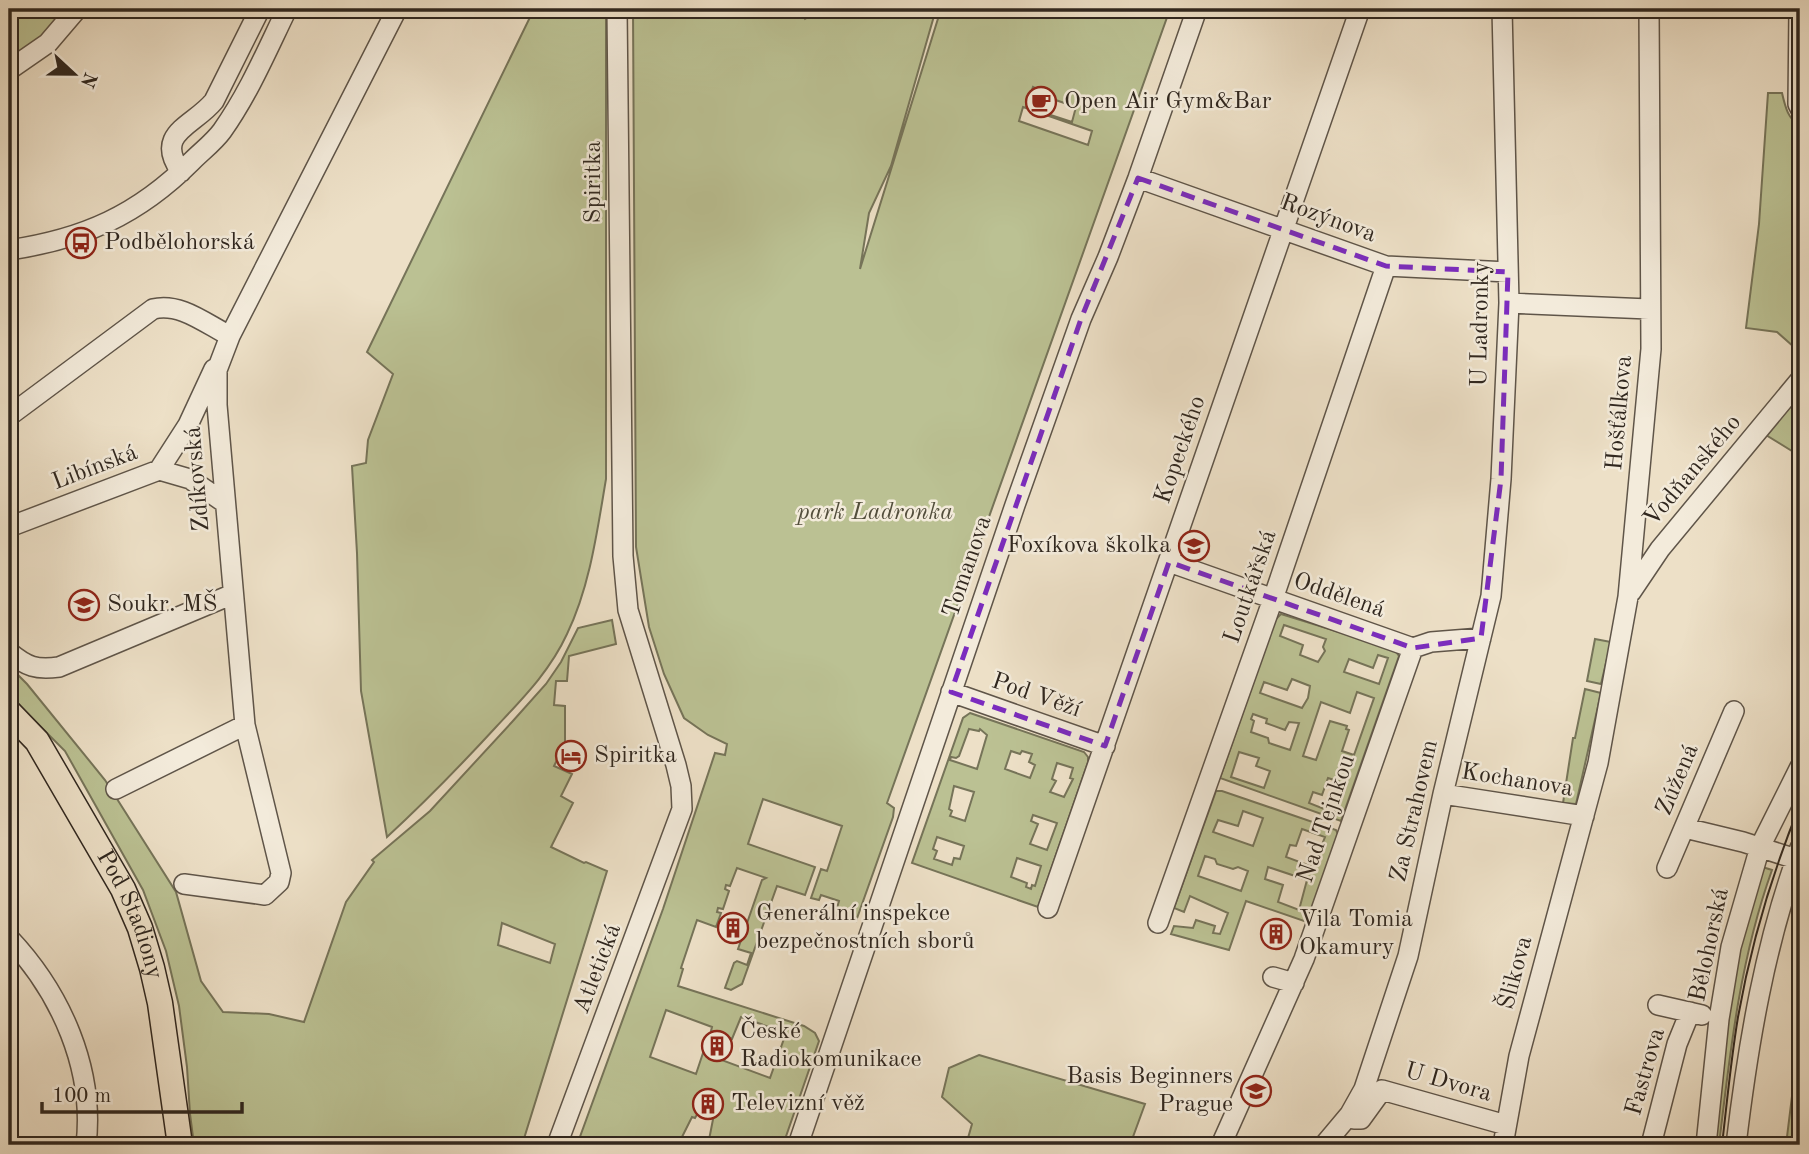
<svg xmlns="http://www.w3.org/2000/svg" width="1809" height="1154" font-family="'Old Standard TT',serif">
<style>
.green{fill:#bbc193;stroke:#767459;stroke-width:2;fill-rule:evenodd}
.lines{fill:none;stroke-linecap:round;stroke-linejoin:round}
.minor-casing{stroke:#5f5549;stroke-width:22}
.major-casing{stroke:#30271f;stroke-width:27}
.minor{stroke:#f3ebdb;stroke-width:19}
.major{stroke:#ede0c7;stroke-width:24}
.tram{stroke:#30271f;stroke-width:2}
.marked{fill:none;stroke:#7b2cbf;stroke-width:5;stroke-dasharray:14 9;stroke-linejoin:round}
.labels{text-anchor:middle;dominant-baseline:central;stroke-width:5;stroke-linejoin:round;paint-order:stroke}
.poi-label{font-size:24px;fill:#30271f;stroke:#f3ebdb;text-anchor:start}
.street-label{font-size:24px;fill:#30271f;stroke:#f3ebdb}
.park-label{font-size:24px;font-style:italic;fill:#534e3c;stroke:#f3ebdb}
</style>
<rect width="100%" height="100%" fill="#ede0c7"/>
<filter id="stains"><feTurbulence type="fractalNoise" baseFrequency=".00286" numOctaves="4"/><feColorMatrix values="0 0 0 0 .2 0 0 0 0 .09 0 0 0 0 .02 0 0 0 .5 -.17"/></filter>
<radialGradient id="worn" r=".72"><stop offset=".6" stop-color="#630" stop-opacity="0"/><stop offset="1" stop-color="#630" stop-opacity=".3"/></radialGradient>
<!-- green -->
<path class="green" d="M9 9H69L37 42 9 62Z
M534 9H606V479C597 532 590 586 567 634 550 671 523 698 496 727 461 765 425 802 387 837L361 691 357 553 352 466 366 463 368 440 393 374 367 352Z
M633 9H799L805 19 822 9H936L891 166 869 213 860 269 941 9H1170L887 803 894 808 893 817 856 921 835 915 839 901 821 895 819 900 811 898 821 869 827 871 842 826 763 799 748 844 815 867 805 895 777 886 742 984 731 990 725 988 734 963 737 961 747 965 751 953 738 949 762 880 766 878 737 868 730 886 726 885 725 889 729 891 723 909 718 908 717 912 721 913 716 927 697 920 681 968 683 969 678 986 804 1026 815 1033 819 1041 783 1145H708L716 1104 714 1099 708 1096 696 1105 699 1111 695 1118 692 1117 678 1145H577L663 909 715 753 725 755 727 744 708 735 684 718 664 674 649 627 636 547ZM1033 87 1039 90 1038 94 1076 107 1072 122 1026 107ZM1023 107 1092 131 1088 145 1019 121ZM666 1010 712 1027 711 1031 732 1039 741 1017 786 1033 770 1078 703 1053 696 1074 650 1057Z
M1768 93H1782C1785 106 1788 120 1800 125V344L1794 347 1777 332 1746 328 1759 224Z
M1800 393V456L1766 435Z
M1281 614 1394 649 1399 656 1341 821 1220 778 1275 620ZM1284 625 1326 639 1323 647 1325 651 1318 662 1300 655 1303 645 1280 636ZM1378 655 1388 658 1379 684 1344 672 1349 659 1373 668ZM1292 679 1310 686 1308 698 1302 708 1260 693 1264 682 1287 690ZM1357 692 1374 698 1354 755 1342 751 1349 730 1346 729 1347 726 1330 721 1316 760 1303 756 1321 702 1350 713ZM1253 714 1267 719 1266 723 1285 730 1289 722 1299 723 1290 750 1269 743 1268 738 1251 732 1254 721 1251 719ZM1239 752 1259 758 1256 766 1270 771 1264 788 1231 777ZM1328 778 1340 782 1334 799 1338 801 1334 813 1309 803 1313 792 1322 795Z
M612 620 616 644 569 656 567 681H556L554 705 565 706V744L554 766 572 774 561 796 573 803 551 847 584 863 586 862 607 871 522 1145H472L443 1138 441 1145H194L190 1114 187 1067 179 1006 166 951 143 890 65 751 9 695V666L27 684 105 780 176 892 201 981 223 1012 269 1014 304 1022 346 902 374 862 372 860 430 811 512 722 546 684 561 662 578 628ZM502 923 555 944 550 963 498 945Z
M1595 639 1611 642 1601 684 1587 681Z
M1585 689 1601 693 1576 804 1563 803 1573 738H1575Z
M970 713 1084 752 1088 757V762L1038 907 912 863 963 718ZM969 729 979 731 980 729 987 735 977 769 950 760 951 757 956 758 959 756ZM1011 751 1020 754 1022 751 1032 754 1029 762 1035 765 1030 778 1005 769ZM1057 763 1073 768 1070 778 1073 779 1064 797 1050 792 1056 781 1052 779ZM954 786 974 792 965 821 950 816 952 811 949 809ZM1033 815 1057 823 1047 850 1030 844 1038 824 1031 821ZM937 837 964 846 960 859 954 858 952 865 934 859 937 851 933 849ZM1017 858 1041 866 1035 886 1032 885 1031 889 1026 887 1027 883 1011 877Z
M1216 791H1222L1336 830 1338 834 1307 922 1246 901 1229 950 1171 934 1174 926 1193 928 1196 920 1215 926 1213 933 1220 934 1228 913 1190 896 1184 912 1174 908ZM1243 811 1263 818 1253 846 1213 832 1218 820 1238 826ZM1302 829 1325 837 1313 867 1286 857 1290 845 1296 846ZM1205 856 1215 859 1217 864 1233 869 1238 867 1248 871 1241 891 1198 876ZM1268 867 1307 880 1299 910 1278 902 1283 885 1265 879Z
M1759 866 1772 870C1740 959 1730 1052 1719 1145H1713L1735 955Z
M979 1055 1145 1104 1130 1145H966L972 1124 942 1097 949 1068Z
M1794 1080 1800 1081V1145H1786Z"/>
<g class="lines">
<!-- minor casing -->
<g class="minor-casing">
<path id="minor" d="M1799 9 1798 104 1800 108
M9 70 48 43 77 9
M181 172C153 133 194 126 214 101L260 9
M1138 178 1386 266 1508 272
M9 250C84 239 138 215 192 161 202 151 214 142 222 131 249 93 267 50 287 9
M1509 303 1649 309
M9 416 153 309C180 302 206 324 230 336
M159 470 190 479 225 503
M9 527 159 470 188 425 214 369
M1169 562 1413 648
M1631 592 1660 549 1800 380
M1413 648 1431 642 1481 638
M9 652C27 667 36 670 59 667L233 594
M951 692 1105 746
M116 789 245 725
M1443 794 1584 816
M1685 828 1743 842 1796 859
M1667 868 1734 711
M184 884 265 895 279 882 281 873 245 725 217 405V370L230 336 397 9
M1048 908 1360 9
M1158 923 1273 599 1386 266
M9 938C61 993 95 1069 86 1145
M1273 977 1294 983
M1658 1005 1702 1015
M1350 1115 1354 1119H1361L1382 1090 1506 1125
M557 1145 682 809 681 786 676 765 628 610 623 556 617 9
M798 1145 1015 505 1081 319 1108 257 1138 178 1197 9
M1221 1145 1304 959 1413 648
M1324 1145 1350 1114 1364 1089 1408 956 1443 794 1491 596 1501 479 1509 303 1502 9
M1503 1145 1519 1056 1598 763 1628 597 1651 349 1649 9
M1651 1145 1677 1044 1690 1012
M1706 1145 1719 1019 1731 947 1760 847 1800 767
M1736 1145C1748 1044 1765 943 1800 848"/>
</g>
<!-- major casing -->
<g class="major-casing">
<g id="major">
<path id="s1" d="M9 712 37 741 123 889 140 928 152 968 160 1003 180 1145"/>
</g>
</g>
<!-- minor -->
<use href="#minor" class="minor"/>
<!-- major -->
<use href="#major" class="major"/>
<!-- tram -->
<path class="tram" d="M1722 1145C1727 1102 1731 1059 1738 1017 1751 944 1772 873 1800 805"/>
</g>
<!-- marked area -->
<path class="marked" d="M1138 178 1386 266 1508 272 1501 479 1481 638 1413 648 1169 562 1105 746 951 692 1081 319Z"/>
<!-- icons -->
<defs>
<g id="cafe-ring" transform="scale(1.575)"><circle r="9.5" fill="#f3ebdb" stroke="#8f2418" stroke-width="1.5"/><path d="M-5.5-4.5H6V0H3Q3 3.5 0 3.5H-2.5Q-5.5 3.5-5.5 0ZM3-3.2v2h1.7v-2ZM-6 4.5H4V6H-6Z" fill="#8f2418"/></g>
<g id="bus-ring" transform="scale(1.575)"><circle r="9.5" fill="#f3ebdb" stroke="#8f2418" stroke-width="1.5"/><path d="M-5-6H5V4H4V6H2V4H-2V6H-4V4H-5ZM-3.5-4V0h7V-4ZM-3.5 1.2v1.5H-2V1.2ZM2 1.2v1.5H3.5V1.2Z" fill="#8f2418"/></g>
<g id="school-ring" transform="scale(1.575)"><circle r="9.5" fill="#f3ebdb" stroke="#8f2418" stroke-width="1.5"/><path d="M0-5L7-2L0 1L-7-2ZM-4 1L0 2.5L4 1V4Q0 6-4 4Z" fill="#8f2418"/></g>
<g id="hotel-ring" transform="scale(1.575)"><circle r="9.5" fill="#f3ebdb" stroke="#8f2418" stroke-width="1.5"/><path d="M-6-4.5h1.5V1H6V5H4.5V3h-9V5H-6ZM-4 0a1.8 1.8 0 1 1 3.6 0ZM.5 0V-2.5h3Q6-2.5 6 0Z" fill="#8f2418"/></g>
<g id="building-ring" transform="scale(1.575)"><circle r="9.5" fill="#f3ebdb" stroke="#8f2418" stroke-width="1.5"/><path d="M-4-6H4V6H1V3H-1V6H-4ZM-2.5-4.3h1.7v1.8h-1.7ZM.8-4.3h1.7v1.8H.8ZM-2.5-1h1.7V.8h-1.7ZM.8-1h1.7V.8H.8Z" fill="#8f2418"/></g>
</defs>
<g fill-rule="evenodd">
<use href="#cafe-ring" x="1041" y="102"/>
<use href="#bus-ring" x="81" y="243"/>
<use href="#school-ring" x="1194" y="546"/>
<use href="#school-ring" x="84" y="605"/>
<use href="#hotel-ring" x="571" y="756"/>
<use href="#building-ring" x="733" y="928"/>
<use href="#building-ring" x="1276" y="934"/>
<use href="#building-ring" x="717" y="1046"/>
<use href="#school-ring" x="1256" y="1091"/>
<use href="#building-ring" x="708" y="1104"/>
</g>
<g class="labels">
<!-- poi labels -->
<g class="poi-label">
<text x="1064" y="102">Open Air Gym&amp;Bar</text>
<text x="104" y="243">Podbělohorská</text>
<text x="1171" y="546" text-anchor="end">Foxíkova školka</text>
<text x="107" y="605">Soukr. MŠ</text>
<text x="594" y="756">Spiritka</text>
<text x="756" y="914">Generální inspekce<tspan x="756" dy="28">bezpečnostních sborů</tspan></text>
<text x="1299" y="920">Vila Tomia<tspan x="1299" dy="28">Okamury</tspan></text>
<text x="740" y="1032">České<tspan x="740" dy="28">Radiokomunikace</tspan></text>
<text x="1233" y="1077" text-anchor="end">Basis Beginners<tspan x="1233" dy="28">Prague</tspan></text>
<text x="731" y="1104">Televizní věž</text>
</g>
<!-- street labels -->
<g class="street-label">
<text transform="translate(594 182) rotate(-90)">Spiritka</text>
<text transform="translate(1328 219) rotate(20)">Rozýnova</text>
<text transform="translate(1481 324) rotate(-89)">U Ladronky</text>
<text transform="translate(1620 413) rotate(-85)">Hošťálkova</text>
<text transform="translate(1181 450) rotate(-71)">Kopeckého</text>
<text transform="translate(95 468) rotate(-21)">Libínská</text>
<text transform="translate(1693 471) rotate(-50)">Vodňanského</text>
<text transform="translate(198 479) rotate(-95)">Zdíkovská</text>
<text transform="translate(968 567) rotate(-71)">Tomanova</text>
<text transform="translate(1251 587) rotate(-71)">Loutkářská</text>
<text transform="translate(1339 596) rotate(19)">Oddělená</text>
<text transform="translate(1036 696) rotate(19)">Pod Věží</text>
<text transform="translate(1678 780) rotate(-67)">Zúžená</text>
<text transform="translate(1517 781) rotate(9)">Kochanova</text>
<text transform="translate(1415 811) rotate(-77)">Za Strahovem</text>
<text transform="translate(1327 819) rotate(-71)">Nad Tejnkou</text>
<text stroke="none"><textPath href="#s1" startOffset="238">Pod Stadiony</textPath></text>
<text transform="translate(1710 945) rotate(-78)">Bělohorská</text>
<text transform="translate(598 969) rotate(-69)">Atletická</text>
<text transform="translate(1516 973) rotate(-75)">Šlikova</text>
<text transform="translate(1646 1072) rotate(-74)">Fastrova</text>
<text transform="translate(1448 1083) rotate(16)">U Dvora</text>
</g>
<!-- park labels -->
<g class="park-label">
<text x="875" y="513">park Ladronka</text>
</g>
</g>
<!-- margin -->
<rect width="1809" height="1154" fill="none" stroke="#ede0c7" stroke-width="35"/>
<rect x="10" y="10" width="1788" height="1133" fill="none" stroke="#30271f" stroke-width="3.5"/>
<rect x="18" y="18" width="1774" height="1119" fill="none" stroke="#30271f" stroke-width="2"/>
<!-- north arrow -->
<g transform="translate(74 74) rotate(112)" stroke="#f3ebdb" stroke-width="5" paint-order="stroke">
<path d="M0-5L12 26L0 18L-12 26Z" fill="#30271f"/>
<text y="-10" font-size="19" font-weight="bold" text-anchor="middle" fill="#30271f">N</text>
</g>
<!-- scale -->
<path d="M42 1102v10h200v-10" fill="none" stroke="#30271f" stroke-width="3.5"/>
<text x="52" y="1102" font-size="21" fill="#30271f" stroke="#f3ebdb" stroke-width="5" paint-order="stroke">100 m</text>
<rect width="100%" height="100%" filter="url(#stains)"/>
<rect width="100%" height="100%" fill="url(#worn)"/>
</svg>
